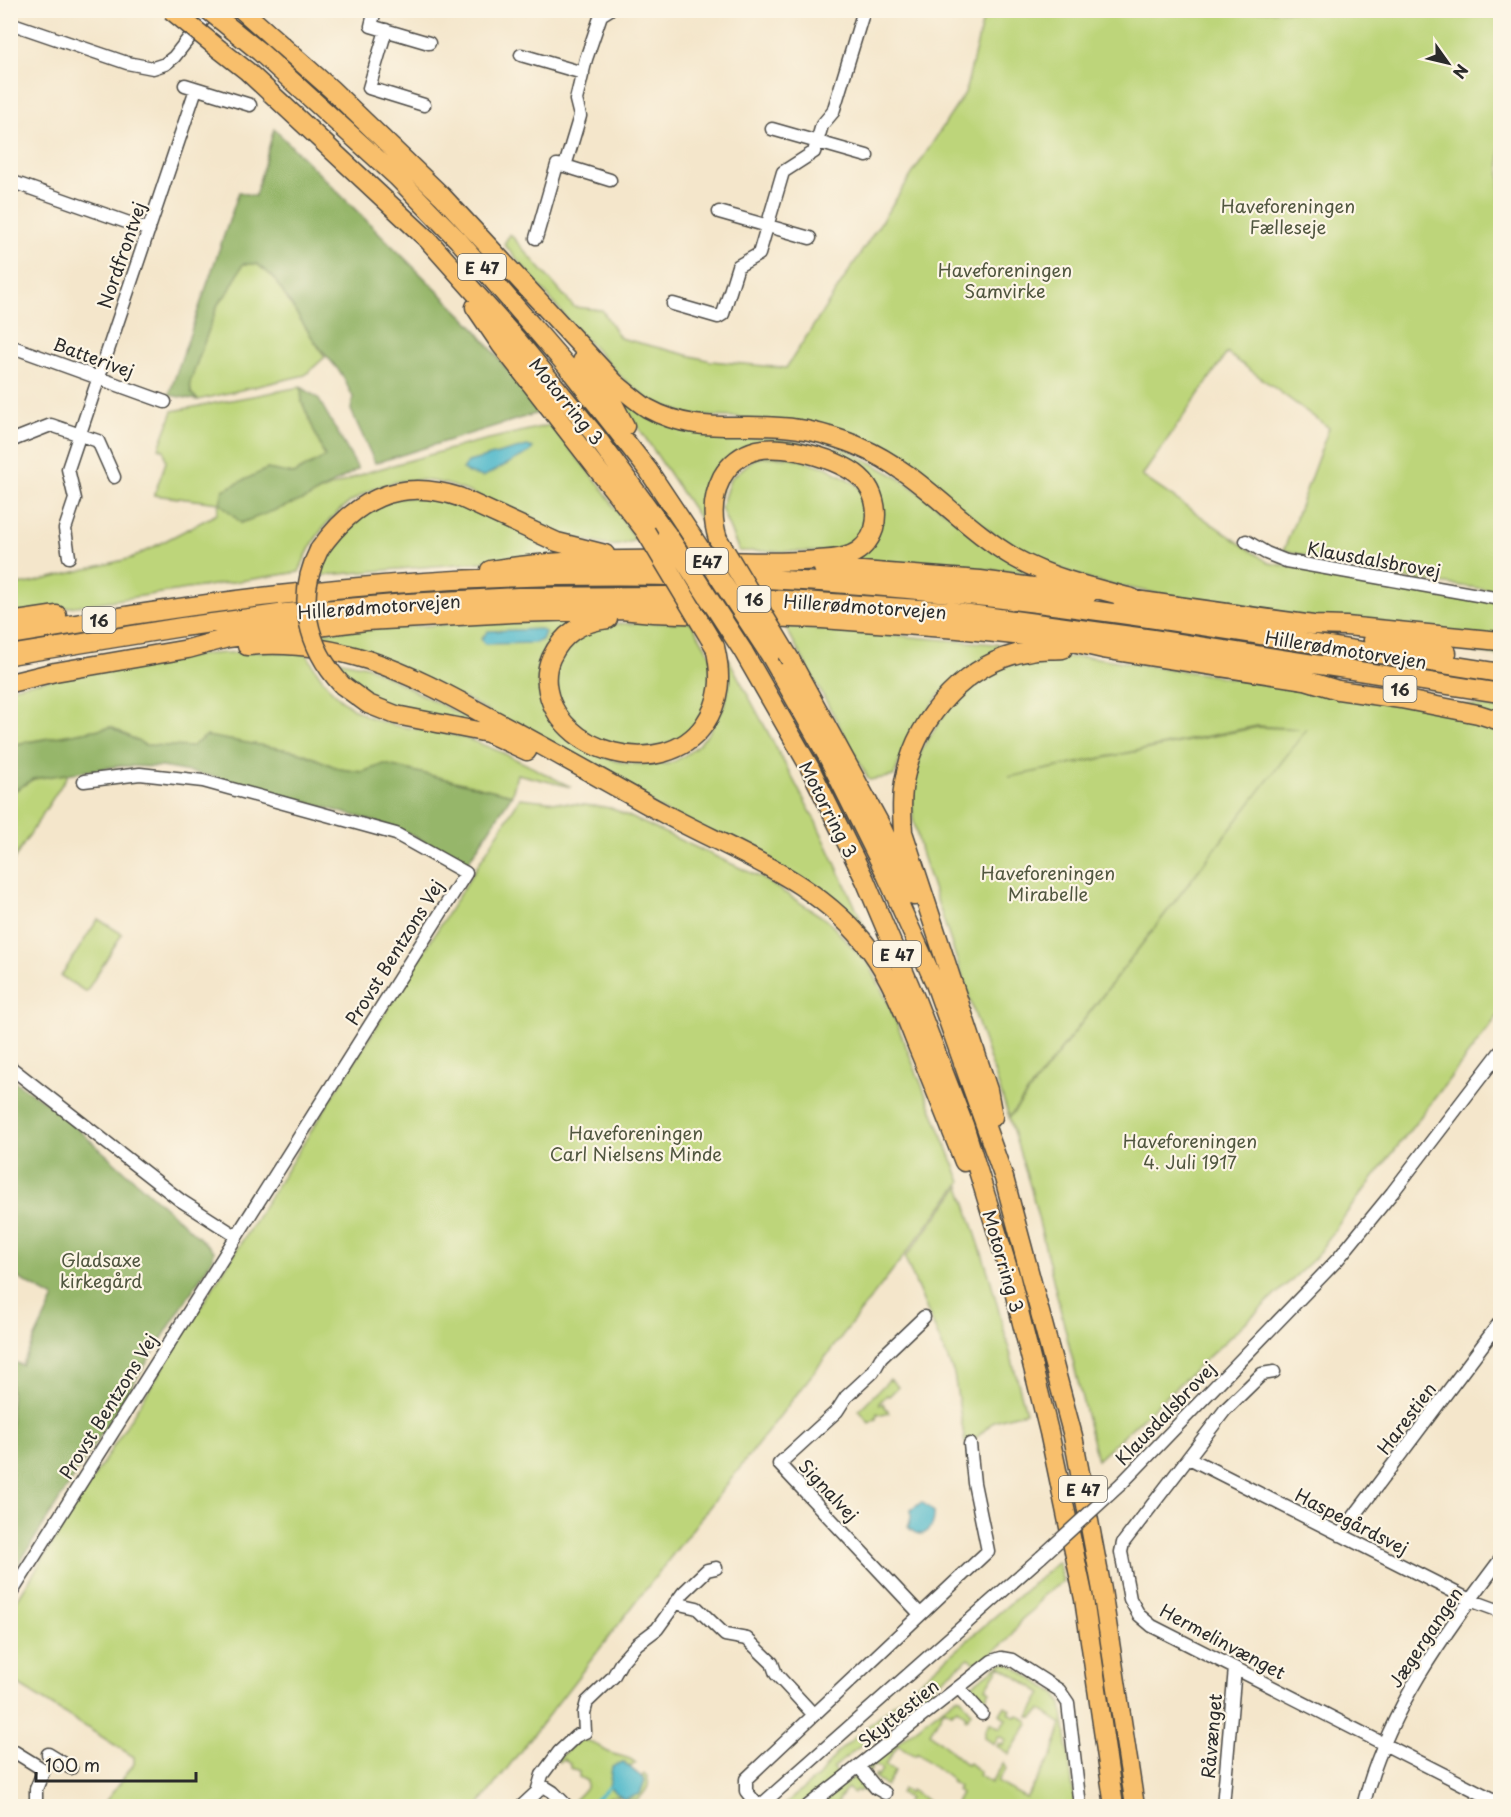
<svg xmlns="http://www.w3.org/2000/svg" width="1511" height="1817" font-family="'Playpen Sans',sans-serif">
<style>
.green{fill:#bdd57a;stroke:#748052;stroke-width:1.5;fill-rule:evenodd}
.forest{fill:#96b66a;stroke:#60704a;stroke-width:1.5}
.water{fill:#4db8ca;stroke:#3c727a;stroke-width:1.5}
.lines{fill:none;stroke-linecap:round;stroke-linejoin:round}
.stream{stroke:#4db8ca;stroke-width:3}
.minor-casing{stroke:#494743;stroke-width:15}
.highway-casing{stroke:#494743;stroke-width:21}
.minor{stroke:#fff;stroke-width:12}
.highway{stroke:#f8bf6c;stroke-width:18}
.minor-bridge-casing{stroke:#494743;stroke-width:15;stroke-linecap:butt}
.highway-bridge-casing{stroke:#494743;stroke-width:21;stroke-linecap:butt}
.minor-bridge{stroke:#fff;stroke-width:12}
.highway-bridge{stroke:#f8bf6c;stroke-width:18}
.labels{text-anchor:middle;dominant-baseline:central;stroke-width:4.5;stroke-linejoin:round;paint-order:stroke}
.shield{fill:#fcf5e5;stroke:#6a6863;stroke-width:1.5}
.shield-label{font-size:16px;font-weight:bold;fill:#2b2b2b}
.park-label{font-size:18px;fill:#50563f;stroke:#fcf5e5}
.street-label{font-size:18px;fill:#2b2b2b;stroke:#fcf5e5}
</style>
<rect width="100%" height="100%" fill="#fcf5e5"/>
<filter id="ink" filterUnits="userSpaceOnUse"><feTurbulence type="fractalNoise" baseFrequency=".0167" numOctaves="2"/><feDisplacementMap in="SourceGraphic" scale="12" xChannelSelector="R" yChannelSelector="G"/><feConvolveMatrix kernelMatrix="1 2 1 2 8 2 1 2 1" color-interpolation-filters="sRGB"/></filter>
<filter id="wash" filterUnits="userSpaceOnUse"><feTurbulence type="fractalNoise" baseFrequency=".008" numOctaves="4" result="noise"/><feDisplacementMap in="SourceGraphic" scale="24" xChannelSelector="R" yChannelSelector="G"/><feGaussianBlur stdDeviation="1.35" result="paint"/><feColorMatrix in="noise" values="0 0 0 0 0 0 0 0 0 0 0 0 0 0 0 0 0 1.4 0 .05"/><feComposite in="paint" operator="in"/></filter>
<g filter="url(#wash)">
<rect width="100%" height="100%" fill="#f4e6cb"/>
<!-- green -->
<path class="green" d="M985 11H1500V591L1377 575 1284 550 1329 428 1227 353 1142 476 1269 563 1500 601V656L1429 645 1325 620 1165 595 1093 581 1016 552 905 464 737 417 691 416 649 400 621 377 569 321 504 244 510 234 574 307 602 310 620 338 711 361 786 368 965 93Z
M243 264H257L273 277 325 357 305 375 198 400 191 393 190 382 218 304 229 291Z
M301 387 302 402 326 457 293 474 267 469 241 523 368 472 472 443 550 425 600 485 636 540C630 542 624 544 619 545 609 547 596 543 587 541 506 528 446 446 360 496 330 513 311 540 299 572L11 616 10 585 26 584 132 558 217 514 219 503 154 495 166 462 164 450 159 448 173 411Z
M620 400 679 426 727 439 767 437 848 450 899 478 1030 573 858 560 877 500 838 459 733 456 707 530Z
M782 455 826 467 853 482 867 494 870 514 862 536 841 552 739 551 721 508 730 479 754 459Z
M441 495 576 554 316 576 327 548 375 500Z
M578 620 538 679C540 691 542 703 549 714 567 746 612 766 647 764 654 764 664 765 670 763 701 751 724 718 729 685 730 677 728 667 728 658L816 822 876 951 842 912 470 701 319 643 315 632 453 624Z
M691 622 715 663C712 677 711 696 705 709 687 747 637 759 600 742 588 736 568 717 556 707L551 684 559 656 577 635 602 624Z
M785 626 1019 646 939 695 907 741 894 776 869 780Z
M266 651 307 654C326 691 351 715 393 725 415 730 439 730 461 737 500 749 535 769 571 787L517 774 512 795 384 764 362 772 339 769 300 752 206 736 191 747 145 745 111 727 11 745V687L98 670 208 654Z
M1091 657 1338 694 1500 708V1013L1348 1211 1314 1259 1097 1460 1031 1189 1009 1118 1307 729 1009 1117 922 855 913 819 912 796 921 750 961 689 1000 668 1033 658ZM1257 726 1299 729 1258 727 1009 777Z
M326 658 367 666 480 725 371 703Z
M69 773 11 864V793L33 779Z
M520 798 611 808 762 878 827 920 870 966 890 1007 961 1182 478 1806H102L134 1764V1757L11 1680 10 1611Z
M98 919 122 934 86 992 61 976Z
M960 1186 990 1278 1026 1412 994 1421 975 1439 965 1443 954 1374 905 1258Z
M890 1379 898 1387 889 1396 887 1395 879 1403 880 1405 883 1403 889 1413 882 1415 877 1413 876 1419 869 1423 859 1410Z
M1058 1562 1063 1582 1044 1594 1034 1609 1021 1620 1008 1640 978 1665 969 1658 838 1764 833 1769 839 1776 800 1806H782L819 1776 838 1752Z
M1002 1663 1010 1664 1056 1694 1062 1704 1075 1806H954L961 1794 957 1790 959 1787 951 1781 952 1780 917 1753 915 1756 898 1745 885 1765 895 1771 886 1786 874 1777 876 1774 878 1776 882 1769 873 1764 871 1771 868 1772V1766L956 1697 961 1698 971 1712 967 1719 965 1718 966 1715 957 1708 952 1713 944 1709 930 1733 967 1765 969 1763 980 1772 978 1775 991 1783 1004 1763 1006 1769 997 1782 1026 1798 1052 1756 1062 1724 1041 1710 1034 1717H1029L1042 1693 1000 1666 986 1688 990 1691 981 1706 974 1700 976 1698H978L981 1693 969 1687Z
M1005 1706 1011 1710 1009 1713 1016 1717 1018 1715 1028 1721V1724L1009 1754 997 1746 999 1743 1003 1745 1006 1740 999 1736 994 1744 985 1738V1730L990 1722 1000 1728 1006 1719 1000 1714Z
M581 1740C594 1740 598 1747 608 1752 618 1757 627 1755 636 1763L630 1767 623 1762 645 1780 642 1777 644 1774 647 1776C649 1782 649 1785 646 1790 633 1811 624 1792 610 1797 606 1799 602 1803 599 1806H572L570 1804 587 1787V1781L579 1777V1772L571 1768V1765L564 1759 559 1762 557 1760 575 1743Z
M855 1776 861 1777 871 1788 867 1794 861 1789 859 1792 856 1790 854 1793 847 1788 835 1806H816Z
M903 1789 909 1793 911 1790 927 1800 926 1806H904L909 1799 900 1793Z"/>
<!-- forest -->
<path class="forest" d="M274 129 473 326 541 412 375 463 351 410 353 397 341 373 315 342 273 277 257 264H243L229 291 218 304 190 382 191 393 198 400 169 395 239 192 255 196Z
M301 387 318 398 358 469 308 498 241 523 220 503 223 490 267 469 293 474 325 457 302 402Z
M111 727 145 745 191 747 206 736 300 752 340 769 362 772 384 764 512 795 466 865 412 835 373 821 217 777 162 767 120 766 33 779 11 793V745Z
M11 1079 54 1108 214 1251 213 1258 11 1576V1361L22 1365 54 1298 11 1274Z"/>
<!-- water -->
<path class="water" d="M527 446 533 448 530 452 483 477 468 473 463 469 468 462Z
M541 629 545 632 542 640 535 643 485 644 481 639 488 631Z
M922 1502 934 1512C935 1530 922 1542 908 1527L911 1518V1510Z
M623 1762 645 1780 640 1794 624 1799 609 1787 612 1767Z"/>
<g class="lines">
<!-- stream -->
<path class="stream" d="M589 1806 609 1787"/>
</g>
</g>
<g filter="url(#ink)">
<g class="lines">
<!-- minor casing -->
<g class="minor-casing">
<path id="minor" d="M375 10 371 26 429 43
M10 23 127 63 153 68 165 64 174 57 211 10
M386 30 369 88 424 105
M521 55 583 73
M185 85 250 105
M772 129 867 156
M565 166 610 180
M10 181 149 230
M719 212 810 238
M536 238 557 165 565 166 580 116 576 100 586 59 601 15 609 10
M673 304 718 317 723 314 738 266 759 254 783 172 814 152 822 125 833 112 864 10
M10 346 165 402
M13 440 51 425 98 441 114 477
M1246 541 1266 553 1286 561 1500 599
M69 557 65 529 75 499 68 469 196 89
M10 1067 180 1200 236 1236
M1274 1372 1262 1374 1225 1410 1123 1543 1121 1552 1130 1599 1139 1615 1152 1626 1500 1803
M1189 1458 1470 1600 1500 1611
M1122 1483 1338 1259 1392 1193 1500 1052
M1340 1535 1500 1322
M10 1595 466 873 396 834 203 781 140 774 84 781
M675 1603 697 1608 725 1635 747 1639 772 1663 776 1674 814 1715
M920 1614 779 1464 837 1411 846 1397 873 1372 881 1358 924 1317
M959 1688 982 1714
M10 1749 44 1770 36 1789V1806
M48 1754 71 1768
M859 1767 876 1788 885 1793
M540 1784 553 1792 567 1806
M522 1806 537 1792 542 1775 559 1752 576 1736 585 1732 584 1713 587 1702 613 1677 622 1661 637 1644 657 1629 683 1593 707 1570 716 1568
M758 1806 746 1791V1779L988 1551 974 1483 970 1444
M760 1806 1041 1557
M808 1806 992 1661 1001 1658 1012 1660 1059 1690 1068 1703 1080 1806
M1223 1806 1235 1668
M1363 1806C1387 1711 1442 1637 1500 1560"/>
</g>
<!-- highway casing -->
<g class="highway-casing">
<path id="highway" d="M242 10 331 89 442 196 615 383C625 391 636 401 647 408 699 437 746 420 799 429 815 431 845 440 860 447 919 472 960 526 1015 558 1051 578 1093 588 1132 598
M234 31 260 52 397 177 458 240 566 365 648 470 692 536
M219 49 247 71 428 240 518 341 595 435 667 534
M475 307 501 345 646 532
M582 361 614 405 625 426
M319 550C354 500 398 477 459 497L557 542 605 554
M717 561C751 562 784 563 818 560 829 559 840 559 850 555 861 551 870 541 874 529 878 515 876 498 867 485 851 461 785 443 757 450 742 454 730 463 722 477 712 497 711 517 718 539
M823 568 980 580 1088 594
M490 570C550 560 614 559 675 560
M1121 598 1313 625 1346 626 1500 641
M608 619C581 622 563 633 551 658 547 667 546 675 547 685 555 754 664 782 704 725 721 700 722 676 715 647
M10 622 57 615
M10 635C100 620 189 605 279 595 475 572 677 570 873 586 1084 603 1292 641 1500 673
M1373 640 1447 653
M247 646C287 642 330 648 368 660 410 674 449 695 487 716 546 747 603 780 661 812 734 852 820 880 871 951 892 980 905 1015 918 1048 934 1086 949 1124 964 1162
M743 651 810 768 865 880 916 1000 964 1125 1010 1275 1049 1432 1084 1599 1114 1806
M10 655 182 627 286 613 407 603 518 597 665 596 788 600 948 611 1153 639 1500 693
M770 655 828 757 884 870 934 981 1004 1178 1073 1436 1102 1590 1135 1806
M790 659 880 824 914 896
M10 683 55 672 188 649 228 638 366 621 513 613 621 610 653 613 822 619 958 629 1068 641 1103 649 1305 680 1338 690 1401 699 1478 714 1500 721
M342 685 368 704 396 715 488 733 527 751
M993 1117 988 1090 903 832C902 814 901 795 905 777 917 717 968 660 1031 651 1041 649 1052 650 1063 649"/>
</g>
<!-- minor -->
<use href="#minor" class="minor"/>
<!-- highway -->
<use href="#highway" class="highway"/>
<!-- minor-bridge casing -->
<g class="minor-bridge-casing">
<path id="minor-bridge" d="M1041 1557 1122 1483"/>
</g>
<!-- highway-bridge casing -->
<g class="highway-bridge-casing">
<path id="highway-bridge" d="M171 10 219 49
M208 10 234 31
M646 532 715 647
M667 534 743 651
M692 536 770 655
M718 539 790 659
M319 550C295 597 307 647 342 685"/>
</g>
<!-- minor-bridge -->
<use href="#minor-bridge" class="minor-bridge"/>
<!-- highway-bridge -->
<use href="#highway-bridge" class="highway-bridge"/>
</g>
</g>
<g class="labels">
<!-- shield labels -->
<g class="shield">
<rect x="458" y="254" width="48" height="26" rx="4.5"/>
<rect x="686" y="548" width="42" height="26" rx="4.5"/>
<rect x="737.5" y="586" width="33" height="26" rx="4.5"/>
<rect x="82.5" y="607" width="33" height="26" rx="4.5"/>
<rect x="1383.5" y="676" width="33" height="26" rx="4.5"/>
<rect x="873" y="941" width="48" height="26" rx="4.5"/>
<rect x="1059" y="1476" width="48" height="26" rx="4.5"/>
</g>
<g class="shield-label">
<text x="482" y="267">E 47</text>
<text x="707" y="561">E47</text>
<text x="754" y="599">16</text>
<text x="99" y="620">16</text>
<text x="1400" y="689">16</text>
<text x="897" y="954">E 47</text>
<text x="1083" y="1489">E 47</text>
</g>
<!-- park labels -->
<g class="park-label">
<text x="1288" y="205">Haveforeningen<tspan x="1288" dy="21">Fælleseje</tspan></text>
<text x="1005" y="269">Haveforeningen<tspan x="1005" dy="21">Samvirke</tspan></text>
<text x="1048" y="872">Haveforeningen<tspan x="1048" dy="21">Mirabelle</tspan></text>
<text x="636" y="1132">Haveforeningen<tspan x="636" dy="21">Carl Nielsens Minde</tspan></text>
<text x="1190" y="1140">Haveforeningen<tspan x="1190" dy="21">4. Juli 1917</tspan></text>
<text x="101" y="1259">Gladsaxe<tspan x="101" dy="21">kirkegård</tspan></text>
</g>
<!-- street labels -->
<g class="street-label">
<text transform="translate(121 255) rotate(-71)">Nordfrontvej</text>
<text transform="translate(94 357) rotate(20)">Batterivej</text>
<text transform="translate(567 401) rotate(51)">Motorring 3</text>
<text transform="translate(1374 559) rotate(10)">Klausdalsbrovej</text>
<text transform="translate(379 606) rotate(-4)">Hillerødmotorvejen</text>
<text transform="translate(865 606) rotate(4)">Hillerødmotorvejen</text>
<text transform="translate(1346 649) rotate(9)">Hillerødmotorvejen</text>
<text transform="translate(829 809) rotate(63)">Motorring 3</text>
<text transform="translate(394 952) rotate(-58)">Provst Bentzons Vej</text>
<text transform="translate(1004 1261) rotate(74)">Motorring 3</text>
<text transform="translate(108 1406) rotate(-58)">Provst Bentzons Vej</text>
<text transform="translate(1165 1413) rotate(-46)">Klausdalsbrovej</text>
<text transform="translate(1406 1418) rotate(-53)">Harestien</text>
<text transform="translate(829 1490) rotate(47)">Signalvej</text>
<text transform="translate(1352 1521) rotate(27)">Haspegårdsvej</text>
<text transform="translate(1425 1637) rotate(-56)">Jægergangen</text>
<text transform="translate(1223 1641) rotate(28)">Hermelinvænget</text>
<text transform="translate(898 1713) rotate(-39)">Skyttestien</text>
<text transform="translate(1211 1736) rotate(-85)">Råvænget</text>
</g>
</g>
<!-- margin -->
<rect width="1511" height="1817" fill="none" stroke="#fcf5e5" stroke-width="36"/>
<!-- north arrow -->
<g transform="translate(1448 63) rotate(124)" stroke="#fcf5e5" stroke-width="4.5" paint-order="stroke">
<path d="M0-4.5L10 22L0 15L-10 22Z" fill="#2b2b2b"/>
<text y="-9" font-size="16" font-weight="bold" text-anchor="middle" fill="#2b2b2b">N</text>
</g>
<!-- scale -->
<path d="M36 1772v9h160v-9" fill="none" stroke="#2b2b2b" stroke-width="3"/>
<text x="45" y="1772" font-size="18" fill="#2b2b2b" stroke="#fcf5e5" stroke-width="4.5" paint-order="stroke">100 m</text>
</svg>
